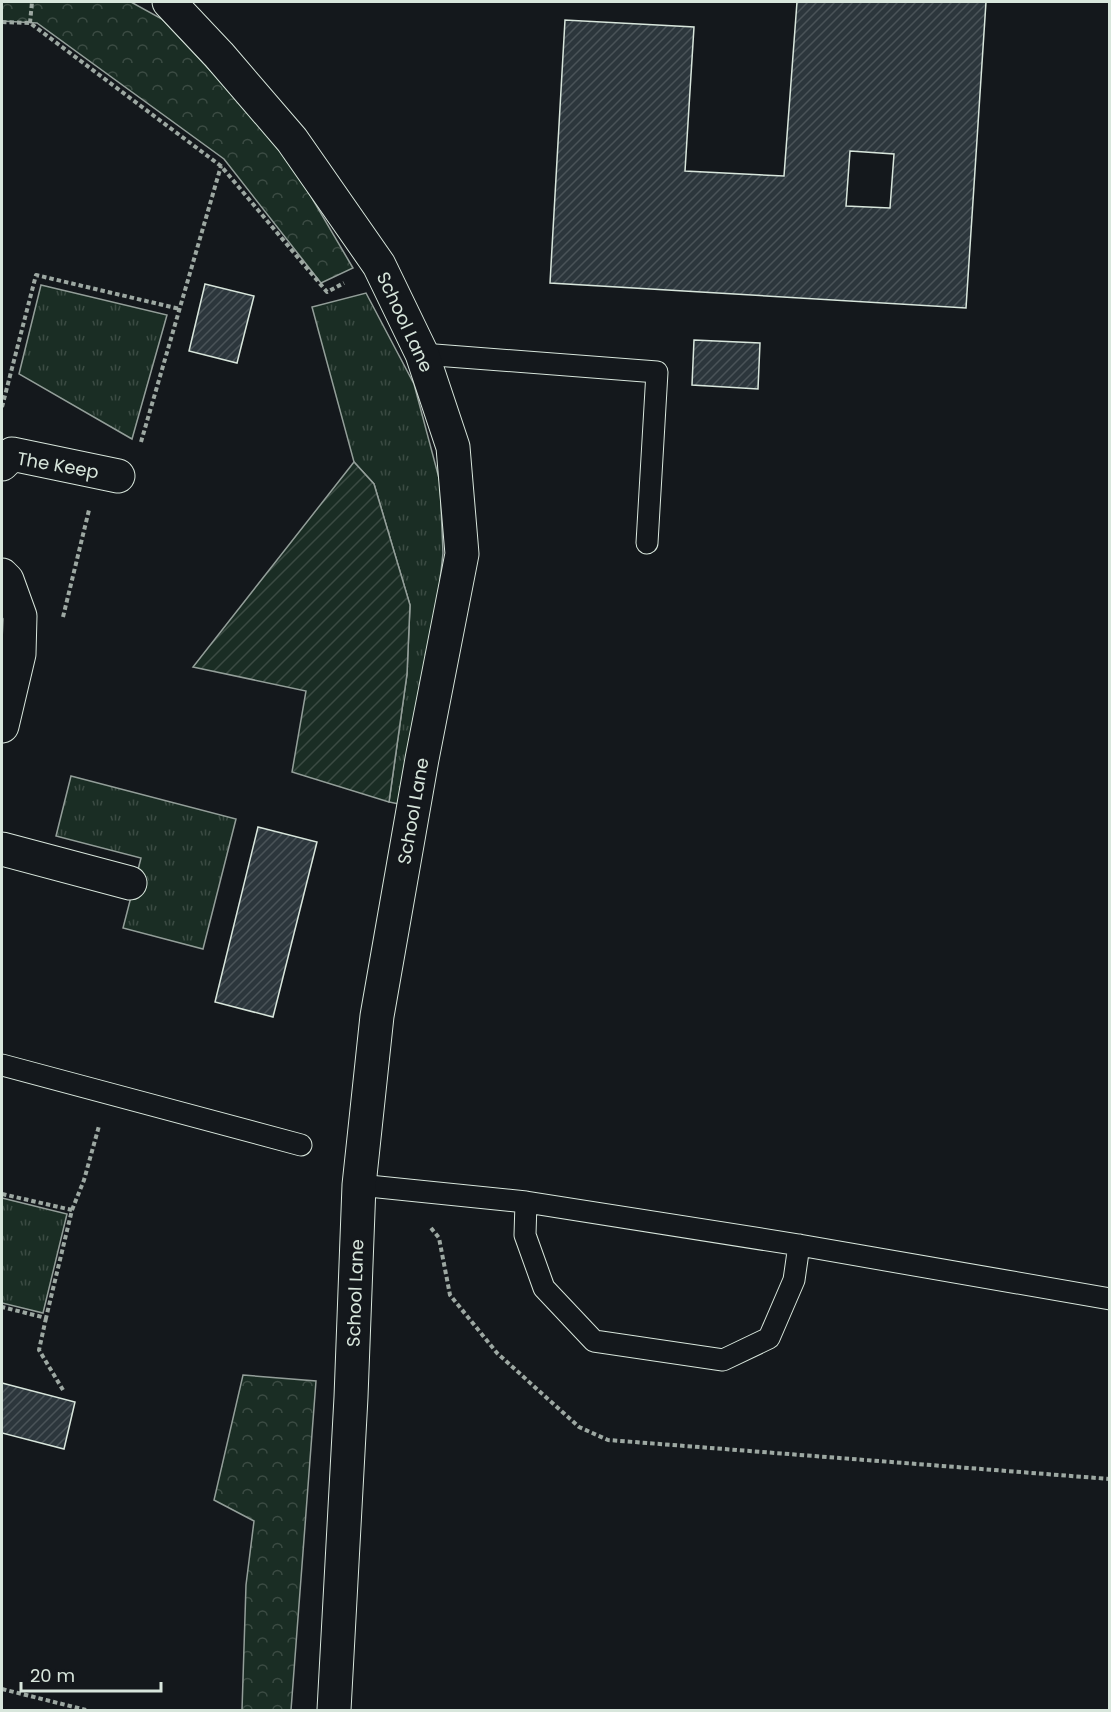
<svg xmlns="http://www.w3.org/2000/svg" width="1111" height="1712" font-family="Poppins,sans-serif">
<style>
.grass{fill:url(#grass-tufts);stroke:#939e99;stroke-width:1.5}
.forest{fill:url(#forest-crowns);stroke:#939e99;stroke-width:1.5}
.garden{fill:url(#garden-furrows);stroke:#939e99;stroke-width:1.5}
.building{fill:url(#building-hatch);stroke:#d8e6dc;stroke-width:1.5;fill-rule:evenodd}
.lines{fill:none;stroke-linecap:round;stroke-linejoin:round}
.service-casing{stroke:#d8e6dc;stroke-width:23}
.minor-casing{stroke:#d8e6dc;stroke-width:35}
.path{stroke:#9da8a2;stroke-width:4;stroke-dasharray:4.5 3;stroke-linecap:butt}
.service{stroke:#14181c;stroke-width:21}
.minor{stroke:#14181c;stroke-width:33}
.labels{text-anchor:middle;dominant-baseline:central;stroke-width:4.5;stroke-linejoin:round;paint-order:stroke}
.street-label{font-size:18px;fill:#d8e6dc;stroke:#14181c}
</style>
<defs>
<pattern id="grass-tufts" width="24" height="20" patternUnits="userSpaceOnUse" patternTransform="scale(1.5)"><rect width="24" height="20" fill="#1a2d24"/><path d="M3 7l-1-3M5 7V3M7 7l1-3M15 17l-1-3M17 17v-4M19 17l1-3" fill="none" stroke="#3b4b43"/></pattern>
<pattern id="forest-crowns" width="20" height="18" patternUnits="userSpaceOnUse" patternTransform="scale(1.5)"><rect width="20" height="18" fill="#1a2d24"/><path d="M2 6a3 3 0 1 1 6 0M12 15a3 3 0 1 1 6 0" fill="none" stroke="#3b4b43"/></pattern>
<pattern id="garden-furrows" width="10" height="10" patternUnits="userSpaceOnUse" patternTransform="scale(1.5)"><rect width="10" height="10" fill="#1a2d24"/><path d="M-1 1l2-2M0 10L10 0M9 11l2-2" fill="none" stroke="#3b4b43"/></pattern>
<pattern id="building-hatch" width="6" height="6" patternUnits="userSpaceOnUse" patternTransform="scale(1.5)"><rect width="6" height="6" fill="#2c363c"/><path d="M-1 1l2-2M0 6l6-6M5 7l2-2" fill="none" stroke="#4a5358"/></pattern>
</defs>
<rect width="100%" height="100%" fill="#14181c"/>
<!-- grass -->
<path class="grass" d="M41 285 167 315 132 439 19 374Z
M366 293 414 384 440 482 443 553 430 675 404 805 389 802 407 674 410 605 374 484 354 462 312 307Z
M71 776 236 819 203 949 123 928 141 858 56 836Z
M2 1198 67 1214 43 1313 2 1303Z"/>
<!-- forest -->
<path class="forest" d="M2 2H131L162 19 282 147 353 268 321 283 224 159 37 23 2 21Z
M243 1375 316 1381 291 1710H242L246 1585 254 1521 214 1500Z"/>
<!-- garden -->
<path class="garden" d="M354 462 374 484 410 605 407 674 389 802 292 772 306 691 193 667Z"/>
<!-- building -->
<path class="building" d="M797 2H986L966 308 550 283 565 20 694 27 685 171 784 176ZM850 151 894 154 890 208 846 206Z
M205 284 254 296 237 363 189 351Z
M694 340 760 343 758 389 692 385Z
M258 827 317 842 273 1017 215 1002Z
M2 1383 75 1402 64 1449 2 1433Z"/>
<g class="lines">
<!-- service casing -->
<g class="service-casing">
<path id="service" d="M422 354 657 372 647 543
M2 1065 301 1145
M359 1185 526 1202 799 1245 1110 1299
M526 1202 525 1235 544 1288 594 1341 723 1360 769 1338 794 1280 799 1245"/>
</g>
<!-- minor casing -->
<g class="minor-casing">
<path id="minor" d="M169 2 219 55 292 140 379 265 422 354 453 447 462 554 422 759 377 1016 359 1185 351 1397 334 1710
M2 464 12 454 118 476
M2 575 7 580 20 616 19 654 2 726
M2 849 130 883"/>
</g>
<!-- path -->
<path class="path" d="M2 22 30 23 221 166 327 292 344 283
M30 23 32 2
M2 407 36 275 180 309
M141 442 221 166
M63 617 89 510
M2 1194 72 1210 46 1318 2 1307
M72 1210 84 1180 99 1126
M431 1228 439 1238 450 1295 497 1353 579 1427 608 1440 1110 1479
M46 1318 39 1350 63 1390
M2 1689 86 1710"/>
<!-- service -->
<use href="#service" class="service"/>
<!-- minor -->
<use href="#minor" class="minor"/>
</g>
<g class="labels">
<!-- street labels -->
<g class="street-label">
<text transform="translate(405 322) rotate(65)">School Lane</text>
<text transform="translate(58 465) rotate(10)">The Keep</text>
<text transform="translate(413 811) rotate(-80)">School Lane</text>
<text transform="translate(355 1293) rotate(-88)">School Lane</text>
</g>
</g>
<!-- border -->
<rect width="1111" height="1712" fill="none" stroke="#d8e6dc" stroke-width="6"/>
<!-- scale -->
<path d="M21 1682v9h140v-9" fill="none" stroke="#d8e6dc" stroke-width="3"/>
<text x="30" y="1682" font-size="18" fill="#d8e6dc" stroke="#14181c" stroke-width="4.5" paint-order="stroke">20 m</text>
</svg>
